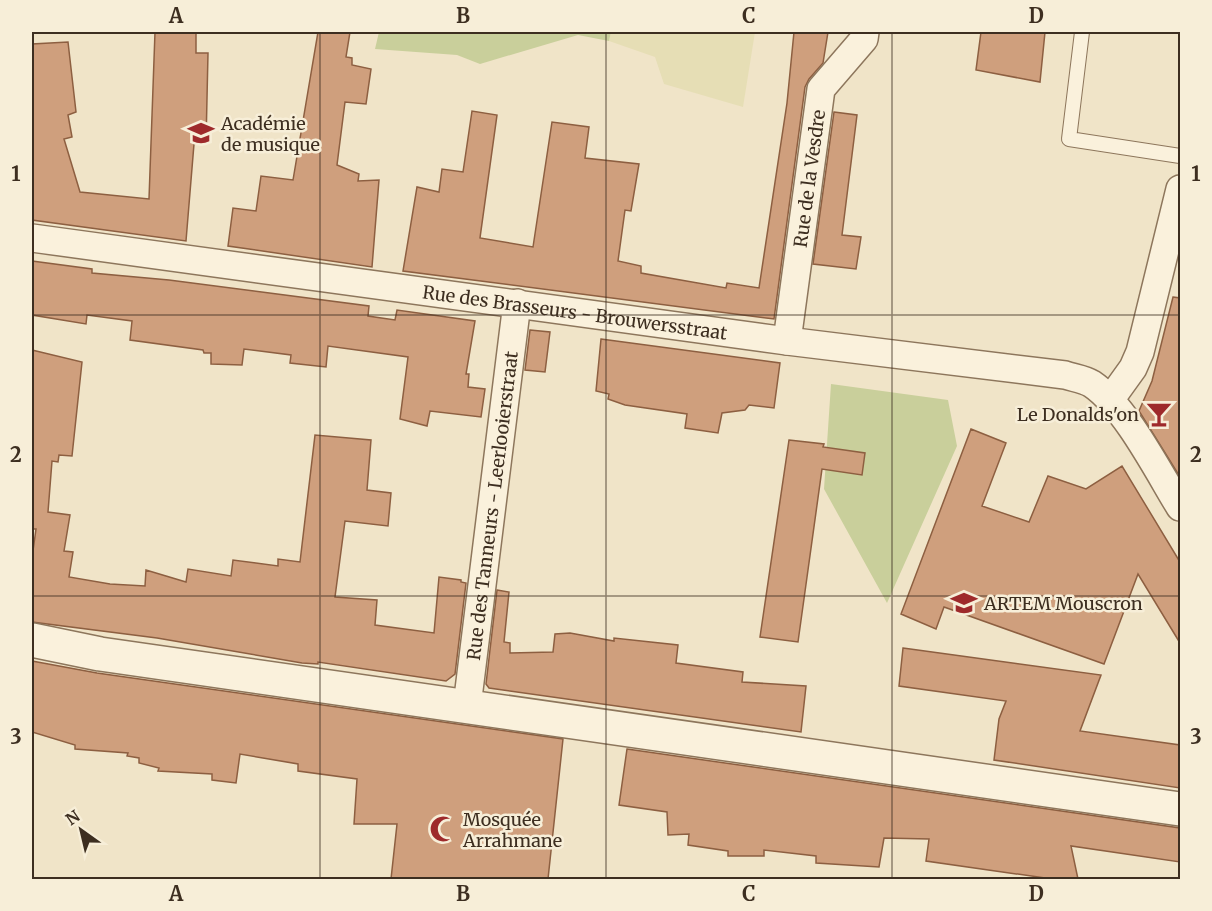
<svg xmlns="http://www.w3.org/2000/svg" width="1212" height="911" font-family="Merriweather,serif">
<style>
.farmland{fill:#e6deb5}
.green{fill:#c9cf9b}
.building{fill:#cf9f7d;stroke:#8d5f41;stroke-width:1.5}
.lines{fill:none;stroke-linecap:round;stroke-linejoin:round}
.service-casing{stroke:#8d765c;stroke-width:16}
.minor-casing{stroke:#8d765c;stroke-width:30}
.tertiary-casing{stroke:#8d765c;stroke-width:36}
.service{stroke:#faf1dc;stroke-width:14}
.minor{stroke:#faf1dc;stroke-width:27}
.tertiary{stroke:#faf1dc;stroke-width:33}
.grid{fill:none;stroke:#3d2e20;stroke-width:1.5;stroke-opacity:0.55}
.labels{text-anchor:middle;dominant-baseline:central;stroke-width:5;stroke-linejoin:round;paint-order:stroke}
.poi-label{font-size:18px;fill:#3d2e20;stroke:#f7eed8;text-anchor:start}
.street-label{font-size:18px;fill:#3d2e20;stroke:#f7eed8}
.neatline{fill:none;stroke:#3d2e20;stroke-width:2}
.grid-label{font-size:20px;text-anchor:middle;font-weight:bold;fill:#3d2e20}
</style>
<rect width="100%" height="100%" fill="#f0e4c8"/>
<!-- farmland -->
<path class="farmland" d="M611 32H755L743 107 664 84 655 57 609 41Z"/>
<!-- green -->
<path class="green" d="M379 32H611L609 41 578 35 480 64 457 55 375 49Z
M831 384 948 400 957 446 887 603 824 489Z"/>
<!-- building -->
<path class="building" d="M155 32H196V53H208L206 143 194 144 186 241 32 220V44L68 42 76 112 68 115 72 137 64 139 80 192 149 199Z
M318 32H350L346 57 352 58V65L371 69 366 104 345 102 337 165 359 174 358 181 379 180 372 267 228 246 233 208 256 211 261 176 293 180Z
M794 32H828L823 63 809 79 805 87 774 319 403 271 417 187 439 192 442 169 463 172 472 111 497 115 480 238 533 247 552 122 589 127 585 158 639 164 631 211 625 210 618 261 641 266V273L726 288 727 283 759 288 787 103Z
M981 32H1045L1040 82 976 70Z
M834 112 857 115 842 235 861 237 856 269 813 264Z
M32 261 92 269V273L169 280 369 306 368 316 395 320 397 310 475 321 466 374H469L468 387 485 389 481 417 430 411 427 426 400 419 408 357 328 346 326 367 290 363 291 355 244 349 242 365 211 364V353H204L203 350 130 340 132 321 87 315 86 324 32 315Z
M1173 297 1180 298V477L1139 411 1152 381Z
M530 330 550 332 545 372 525 370Z
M601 339 780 363 774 408 749 405 745 410 722 413 718 433 685 428 687 414 625 405 608 399 609 394 596 391Z
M32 350 82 362 72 456 59 455 58 462 52 461 48 512 70 515 64 551 73 552 69 577 110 584 145 586 146 570 186 582 188 569 231 576 233 560 278 566V559L300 562 315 435 371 440 367 490 391 493 388 526 345 521 335 597 377 600 375 625 434 633 439 577 461 580V582L466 583 455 674 446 681 318 662V664L302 663 157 638 32 622V558L36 529H32Z
M971 429 1006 443 982 506 1029 522 1048 476 1086 489 1122 466 1180 562V643L1138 574 1104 664 944 607 936 629 901 614Z
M789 440 824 444 823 447 865 453 862 475 822 469 798 642 760 637Z
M497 590 509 592 504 642 510 643V653L553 652 555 634 570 633 614 641V638L678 645 676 663 743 672 742 682 806 686 801 732 489 688 486 684Z
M903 648 1101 675 1080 731 1180 745V788L994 760 999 719 1006 701 899 686Z
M32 661 97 673 563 739 548 879H391L397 824H354L357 779 298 771V764L240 754 236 783 212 780V774L158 771 159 768 139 763V758L127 756 128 753 75 749V745L32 732Z
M627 749 1180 828V862L1071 846 1078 879H1052L926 861 929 839 884 838 879 867 816 863V856L764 850V856H728V851L688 845 689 834 668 835 667 812 619 805Z"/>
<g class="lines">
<!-- service casing -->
<g class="service-casing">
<path id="service" d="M1082 32 1069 139 1180 156"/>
</g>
<!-- minor casing -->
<g class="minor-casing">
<g id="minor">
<path id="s1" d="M32 238 787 341 1065 375C1074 378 1084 379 1092 384 1125 406 1159 473 1180 507"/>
<path id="s2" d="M787 341 821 89 864 39 865 32"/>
<path d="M1110 400 1133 368 1140 352 1180 189"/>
<path id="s3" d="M467 706 517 303"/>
</g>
</g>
<!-- tertiary casing -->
<g class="tertiary-casing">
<path id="tertiary" d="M32 640 100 654 1180 809"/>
</g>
<!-- service -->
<use href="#service" class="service"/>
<!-- minor -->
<use href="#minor" class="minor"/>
<!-- tertiary -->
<use href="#tertiary" class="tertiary"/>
</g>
<!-- grid -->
<path class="grid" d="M320 32V880M606 32V880M892 32V880M32 315H1180M32 596H1180"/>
<!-- icons -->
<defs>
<g id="school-bare" transform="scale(2.07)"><path d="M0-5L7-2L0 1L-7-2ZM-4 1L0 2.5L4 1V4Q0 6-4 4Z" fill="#9e2a2b" stroke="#f7eed8" stroke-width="2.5" paint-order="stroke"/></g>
<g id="bar-bare" transform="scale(2.07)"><path d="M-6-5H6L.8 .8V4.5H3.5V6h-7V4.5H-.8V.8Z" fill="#9e2a2b" stroke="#f7eed8" stroke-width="2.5" paint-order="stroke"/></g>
<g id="mosque-bare" transform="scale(2.07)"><path d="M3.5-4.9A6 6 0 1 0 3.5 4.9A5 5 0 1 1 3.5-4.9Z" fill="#9e2a2b" stroke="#f7eed8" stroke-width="2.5" paint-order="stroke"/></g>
</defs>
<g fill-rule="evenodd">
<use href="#school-bare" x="201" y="133"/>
<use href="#bar-bare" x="1159" y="414"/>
<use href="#school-bare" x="964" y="603"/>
<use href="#mosque-bare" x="443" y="829"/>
</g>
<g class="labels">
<!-- poi labels -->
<g class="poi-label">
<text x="221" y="123">Académie<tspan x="221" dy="21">de musique</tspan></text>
<text x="1139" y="414" text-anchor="end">Le Donalds'on</text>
<text x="984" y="603">ARTEM Mouscron</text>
<text x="463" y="819">Mosquée<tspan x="463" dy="21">Arrahmane</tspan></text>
</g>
<!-- street labels -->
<g class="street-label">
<text stroke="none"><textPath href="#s2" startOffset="164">Rue de la Vesdre</textPath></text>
<text stroke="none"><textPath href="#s1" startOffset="548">Rue des Brasseurs - Brouwersstraat</textPath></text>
<text stroke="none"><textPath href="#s3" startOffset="202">Rue des Tanneurs - Leerlooierstraat</textPath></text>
</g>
</g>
<!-- border -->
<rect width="1212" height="911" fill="none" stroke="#f7eed8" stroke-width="66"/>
<!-- north arrow -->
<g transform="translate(81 830) rotate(326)" stroke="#f7eed8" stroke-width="4.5" paint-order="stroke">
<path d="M0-4.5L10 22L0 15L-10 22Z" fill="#3d2e20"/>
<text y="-9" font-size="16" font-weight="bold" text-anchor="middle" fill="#3d2e20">N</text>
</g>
<rect x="33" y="33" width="1146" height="845" class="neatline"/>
<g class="grid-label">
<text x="176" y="23">A</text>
<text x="463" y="23">B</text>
<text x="749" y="23">C</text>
<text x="1036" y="23">D</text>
<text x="16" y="181">1</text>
<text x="1196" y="181">1</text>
<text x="16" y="462">2</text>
<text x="1196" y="462">2</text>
<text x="16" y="744">3</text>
<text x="1196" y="744">3</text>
<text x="176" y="901">A</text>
<text x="463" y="901">B</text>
<text x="749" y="901">C</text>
<text x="1036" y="901">D</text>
</g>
</svg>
